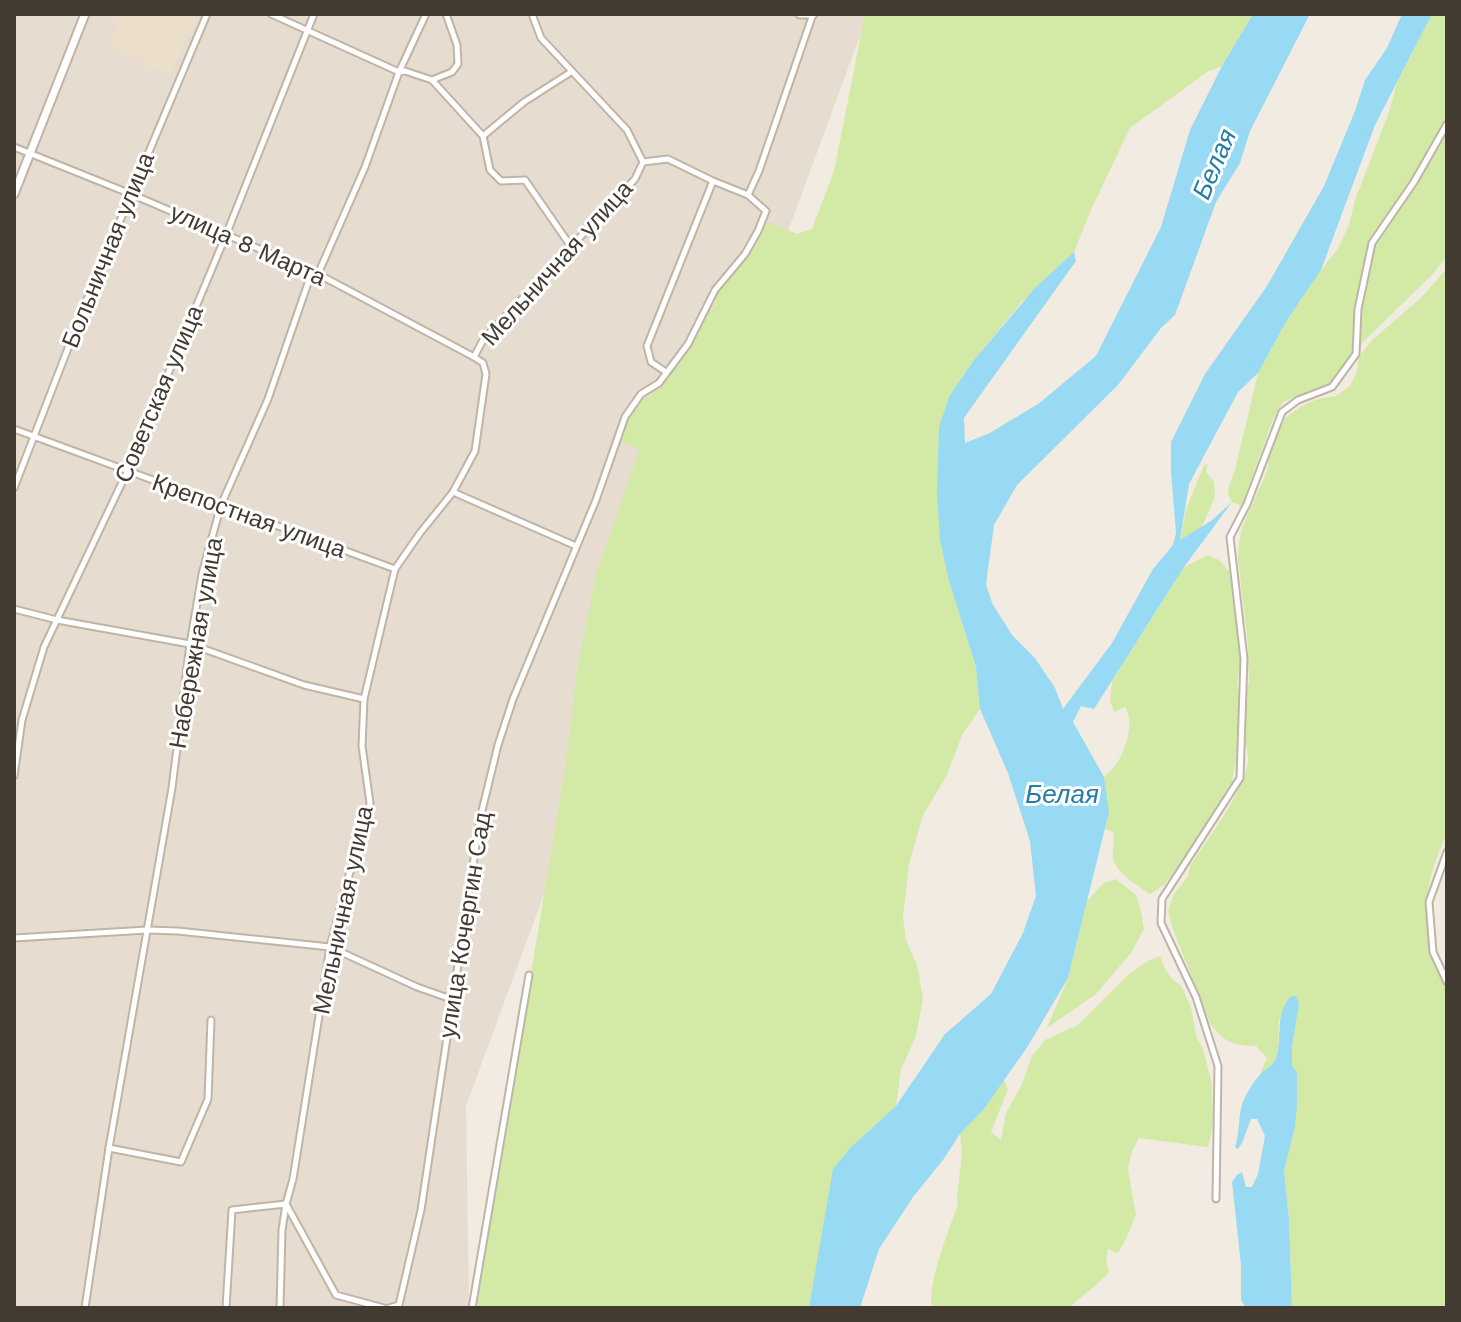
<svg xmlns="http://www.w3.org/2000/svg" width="1461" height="1322" font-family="'Work Sans',sans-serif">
  <rect width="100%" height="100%" fill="#f2ebe1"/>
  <!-- residential -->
  <path fill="#e6dccf" d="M14,14H868L466,1106L469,1308H14Z"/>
  <!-- education -->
  <path fill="#ecdfca" d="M100,14H197L171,74L154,66L151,71L141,66L143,62L109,47L119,22Z"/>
  <!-- green -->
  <g fill="#d3eaa7">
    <path d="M865,14H1253L1222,66L1207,72L1130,128L1090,212L1074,252L1020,304L974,360L950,395L949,581L976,667L980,709L963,733L946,777L923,815L909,864L903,917L906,940L918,968L923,999L916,1036L901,1070L896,1106L851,1147L821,1245L809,1308H475L566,763L578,666L596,574L640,449L618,441L632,409L646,399L675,369L708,312L715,306L717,294L753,249L767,221L797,234L812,229L834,171Z"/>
    <path d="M1432,14H1447V256L1433,274L1363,342L1341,371L1328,384L1283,402L1273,419L1242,506L1232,502L1228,495L1229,485L1235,470L1258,373L1287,320L1321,270L1337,250L1349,225L1355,200L1389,112L1397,83Z"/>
    <path d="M1447,268V834C1420,889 1419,935 1447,989V1308H1292L1289,1219L1284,1171L1288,1150L1292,1047L1299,1003L1279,1019L1278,1048L1275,1062L1259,1076L1267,1058L1256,1046C1233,1045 1224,1043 1210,1023L1172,927L1168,910L1174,894L1188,876L1190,866C1206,841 1248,787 1248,759C1248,748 1244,737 1241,727C1240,747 1235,763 1232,782L1183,860L1164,885L1150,894C1138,886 1116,873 1113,858C1112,848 1115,841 1113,832L1104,829L1108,812L1104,777C1108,773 1114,768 1117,763C1126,749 1135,721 1125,707L1114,712L1110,701L1112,681L1184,567L1208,555L1219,560L1229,571L1241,657L1237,684L1242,706L1249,682L1248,645L1238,559L1239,543L1242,528L1267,471L1271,448L1277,433L1285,418L1302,406L1317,399L1336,396L1350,386L1357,371L1359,357L1372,340L1421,298Z"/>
    <path d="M1208,464L1206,472L1214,482L1215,497L1201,528L1180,541L1186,510L1204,465Z"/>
    <path d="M1116,879L1136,895L1141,911L1144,929L1131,953L1096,994L1047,1028L1068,978L1087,901L1104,883Z"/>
    <path d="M1160,956C1165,968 1168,979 1181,985L1191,1007L1196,1036L1203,1049L1212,1084L1213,1124L1208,1147L1139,1138L1131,1154L1128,1170L1136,1215L1125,1241L1118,1253L1108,1249L1106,1259L1109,1272C1098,1286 1082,1294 1070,1308H932C927,1281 949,1231 958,1204L957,1198L962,1152L960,1134L984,1109L1004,1080L1008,1089L991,1132L1001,1140L1006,1113L1022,1084L1032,1056L1045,1040L1078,1025L1129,974L1148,961Z"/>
  </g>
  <!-- water -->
  <g fill="#98d9f4">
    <path d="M1253,14H1310L1250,131L1240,163L1216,202L1175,315L1161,328L1118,385L1017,485L994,525L986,584L992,603L1012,635L1035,658L1055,688L1063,709L1112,643L1153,569L1173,545L1176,533L1171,471V442L1205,374L1267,286L1324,186L1355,111L1365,80L1387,48L1402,14H1432L1375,125L1321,270L1287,320L1258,373L1238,392L1189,484L1180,540L1211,521L1232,502L1184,567L1094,709L1081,706L1073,722L1104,777L1109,812L1068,978L1028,1046L984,1109L960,1134L943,1160L913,1197L879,1249L860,1308H809L833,1169L851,1147L896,1106L945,1034L991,994L1023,933L1036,896L1030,841L1008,773L980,709L976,667L949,581L940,540L937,494L939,427L950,395L974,360L1035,288L1074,252L1076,261L964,418L965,443L990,433L1038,404L1096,356L1161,227L1190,130L1222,66Z"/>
    <path d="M1296,996L1299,1004L1292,1047V1066L1297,1072V1104L1295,1126L1284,1171L1289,1219L1292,1308H1245L1241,1299V1265L1232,1182L1237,1175L1242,1172L1246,1187H1252L1258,1174L1265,1136L1257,1119H1251L1242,1143L1238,1149L1235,1147C1241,1130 1237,1112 1245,1097C1249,1090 1253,1082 1259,1076C1265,1069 1273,1066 1276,1058C1283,1036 1274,1017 1290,997Z"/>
  </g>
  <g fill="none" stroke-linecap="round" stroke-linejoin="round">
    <!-- minor casing -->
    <g stroke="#c0b4a7" stroke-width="9">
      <g id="minor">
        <path d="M271,14L399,72L405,71L432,80L483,136L490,170L501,181L525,180L572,248"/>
        <path d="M432,80L452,72L458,64L457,45L446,14"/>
        <path d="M483,136L524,102L571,72"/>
        <path d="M14,147L131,194L318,274L474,357"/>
        <path d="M748,195L759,171L813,14"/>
        <path d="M666,372L651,362L647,346L713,181"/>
        <path d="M14,429L395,569"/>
        <path d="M14,488L87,299L207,14"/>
        <path d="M453,492L576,546"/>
        <path d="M14,609L57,620L190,644L304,685L364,699"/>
        <path d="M14,776L22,720L44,647L127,472L226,235L314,14"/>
        <path d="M1447,852L1429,902L1433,952L1447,982"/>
        <path d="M14,938L147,930L178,931L330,947L417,987L454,1000"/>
        <path d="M109,1148L181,1162L208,1099L211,1020"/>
        <path d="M1216,1199L1218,1066L1196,997L1161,923L1162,899L1240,778L1244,659L1230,537L1247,504L1282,412L1298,400L1332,387L1356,354L1358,309L1372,243L1414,182L1447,124"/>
        <path d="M85,1308L109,1148L172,788L190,644L202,574L221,505L268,399L308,283L318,274L365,167L399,72L426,14"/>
        <path d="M226,1308L232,1210L286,1204L282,1230L280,1308"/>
        <path d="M384,1308L336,1295L286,1204L293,1179L330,947L349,875L364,836L370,803L362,746L364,699L395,569L420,533L453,492L475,451L486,374L483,363L474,357L483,340L635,179L643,162L627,130L541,38L532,14"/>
        <path d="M389,1308L399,1305L421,1210L480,819L498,745L513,699L596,500L625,417L641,394L659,383L688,344L715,290L745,254L758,231L766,211L748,195L713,181L668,159L643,162"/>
        <path d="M472,1308L529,975"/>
      </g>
    </g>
    <!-- tertiary casing -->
    <g stroke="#c0b4a7" stroke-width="11">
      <g id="tertiary">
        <path d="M800,14H813"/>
        <path d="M14,194L85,14"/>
      </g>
    </g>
    <!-- minor -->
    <use href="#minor" stroke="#fff" stroke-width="5"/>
    <!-- tertiary -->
    <use href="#tertiary" stroke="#fff" stroke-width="7"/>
  </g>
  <g text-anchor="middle" stroke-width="6" stroke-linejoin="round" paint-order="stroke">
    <!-- street labels -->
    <g font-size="24" fill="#433b32" stroke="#fff">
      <text transform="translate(248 245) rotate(24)" y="8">улица 8 Марта</text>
      <text transform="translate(108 250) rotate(-68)" y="8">Больничная улица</text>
      <text transform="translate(557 263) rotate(-48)" y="8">Мельничная улица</text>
      <text transform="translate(159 394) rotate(-67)" y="8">Советская улица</text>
      <text transform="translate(249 516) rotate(20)" y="8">Крепостная улица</text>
      <text transform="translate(196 643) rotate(-80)" y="8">Набережная улица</text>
      <text transform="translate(343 910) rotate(-78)" y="8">Мельничная улица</text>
      <text transform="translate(465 925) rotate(-81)" y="8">улица Кочергин Сад</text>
    </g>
    <!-- water labels -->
    <g font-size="26" font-style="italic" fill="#247da4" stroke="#fff">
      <text transform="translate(1214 164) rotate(-67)" y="9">Белая</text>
      <text x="1062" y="803">Белая</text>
    </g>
  </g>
  <!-- border -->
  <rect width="1461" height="1322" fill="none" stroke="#433b32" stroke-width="32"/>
</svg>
